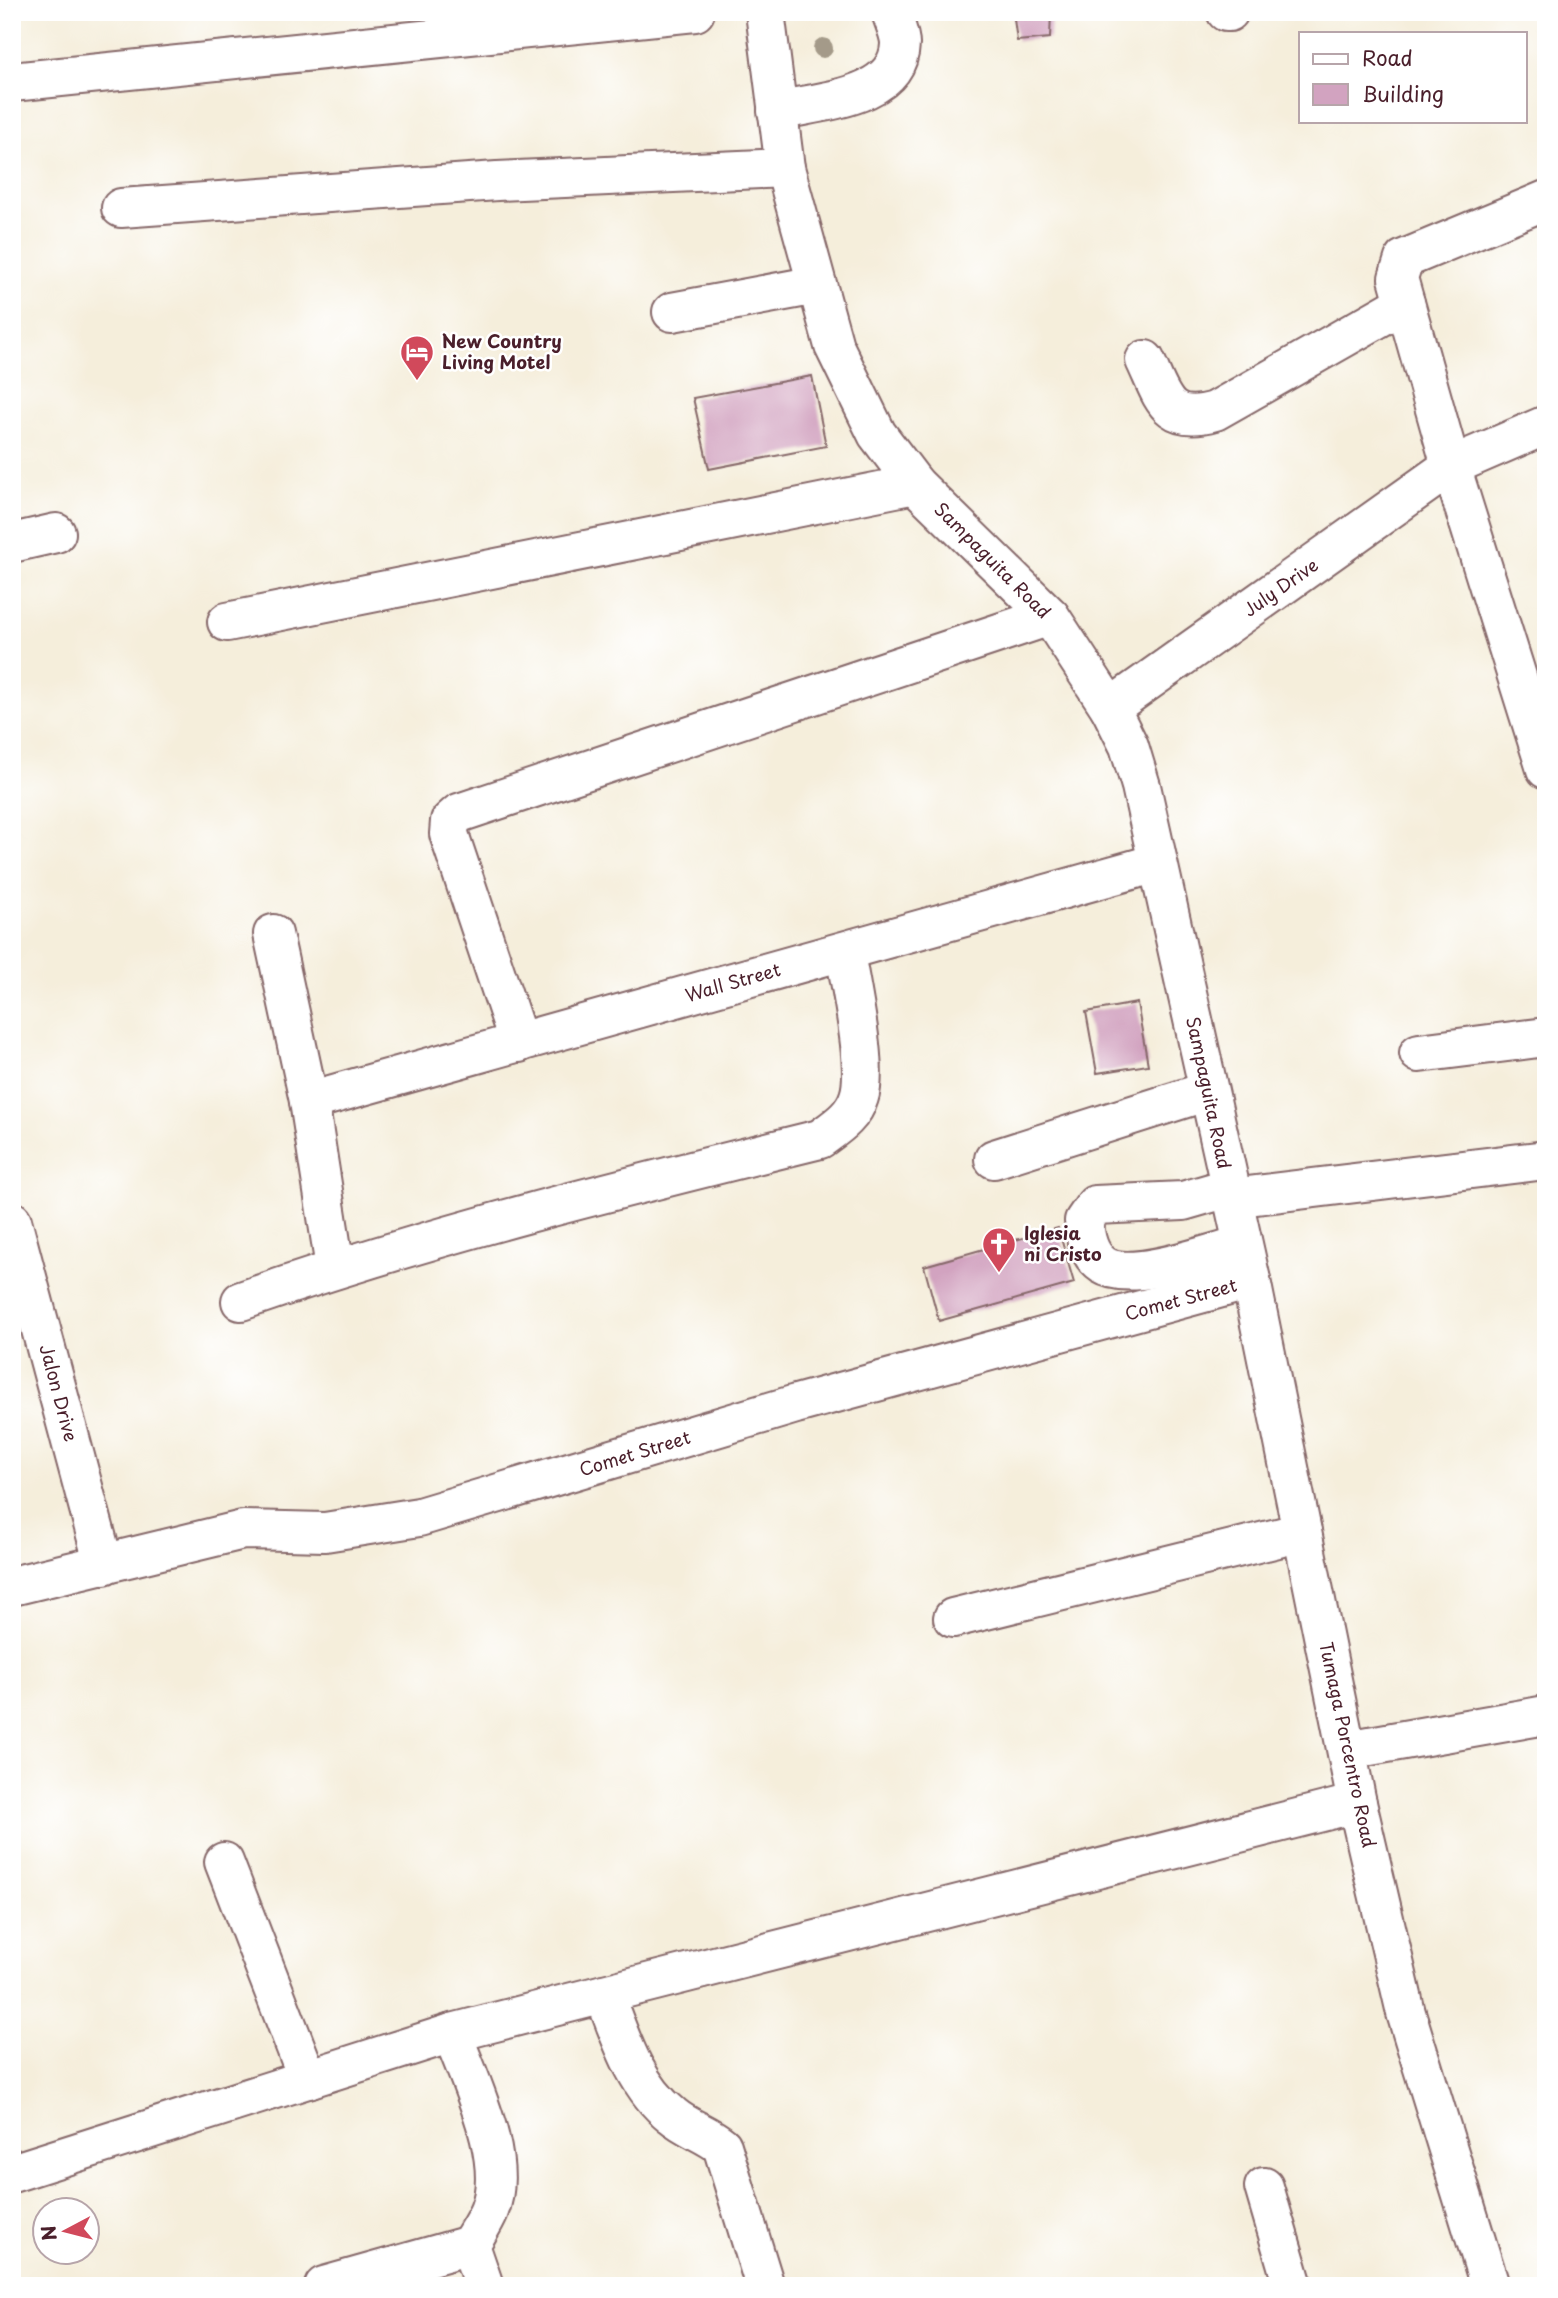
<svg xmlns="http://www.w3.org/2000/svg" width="1558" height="2298" font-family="'Playpen Sans',sans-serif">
  <rect width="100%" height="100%" fill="#fff"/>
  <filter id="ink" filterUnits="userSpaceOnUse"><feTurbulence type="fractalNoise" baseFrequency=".0143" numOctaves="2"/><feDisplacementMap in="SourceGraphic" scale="14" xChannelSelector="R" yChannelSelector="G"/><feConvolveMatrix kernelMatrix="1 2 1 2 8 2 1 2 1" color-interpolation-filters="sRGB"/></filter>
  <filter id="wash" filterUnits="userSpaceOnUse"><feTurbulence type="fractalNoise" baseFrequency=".00686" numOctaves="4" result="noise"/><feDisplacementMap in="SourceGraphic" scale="28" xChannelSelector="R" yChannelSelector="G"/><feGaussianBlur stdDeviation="1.57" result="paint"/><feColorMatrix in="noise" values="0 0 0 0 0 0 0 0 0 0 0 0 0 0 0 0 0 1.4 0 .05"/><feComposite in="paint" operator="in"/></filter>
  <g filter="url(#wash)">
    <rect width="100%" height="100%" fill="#f5eedb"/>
    <g id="blocks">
      <!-- building -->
      <g fill="#d2a3c0">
        <path d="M1013,12H1051L1050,38L1017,41Z"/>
        <path d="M812,376L826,446L709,469L693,398Z"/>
        <path d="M1137,1003L1148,1065L1097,1073L1086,1012Z"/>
        <path d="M1058,1228L1074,1283L939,1321L924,1266Z"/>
      </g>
    </g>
  </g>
  <g filter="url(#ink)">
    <use href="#blocks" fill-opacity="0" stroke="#866769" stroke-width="2"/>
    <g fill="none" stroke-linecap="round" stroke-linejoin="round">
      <!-- minor casing -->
      <g stroke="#866769" stroke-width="42">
        <g id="minor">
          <path d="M765,12L785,168L834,346L877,434L915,484L1050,616L1110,708L1129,746L1141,786L1251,1280L1357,1803L1406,2013L1490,2286"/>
          <path d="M1226,12H1229"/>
          <path d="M12,82L695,12"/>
          <path d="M777,111C818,101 898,99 900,44C900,34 894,22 891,12"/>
          <path d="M1546,200L1404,259L1398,278L1451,466L1546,769"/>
          <path d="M121,208L497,181L785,168"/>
          <path d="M672,312L817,285"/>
          <path d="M1145,360C1163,398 1166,425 1215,411L1405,303"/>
          <path d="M12,543L56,533"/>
          <path d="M227,622L915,484"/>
          <path d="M1110,708L1451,466L1546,425"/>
          <path d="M273,934L309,1101L335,1268"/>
          <path d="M519,1043L449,834L450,821L459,813L1050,616"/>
          <path d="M1419,1053L1546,1037"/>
          <path d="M309,1101L1157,863"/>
          <path d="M994,1159L1208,1091"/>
          <path d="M1228,1188L1183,1201L1095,1205L1084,1221C1085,1237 1088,1255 1103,1265C1131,1283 1210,1253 1242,1245"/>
          <path d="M1231,1198L1546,1160"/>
          <path d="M12,1221L104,1565"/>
          <path d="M241,1301C430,1235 625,1187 820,1139C836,1127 853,1117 859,1097C869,1068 850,985 845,952"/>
          <path d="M12,1586L243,1530L325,1532L419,1517L796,1404L1251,1280"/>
          <path d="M953,1618L1302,1532"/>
          <path d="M1347,1750L1546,1715"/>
          <path d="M224,1862L308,2079"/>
          <path d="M604,1994L1357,1803"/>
          <path d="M452,2033C470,2082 510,2160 489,2211C484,2223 476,2234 470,2245L484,2286"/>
          <path d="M12,2173L452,2033L604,1994C620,2036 635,2086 672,2115C687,2128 706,2133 722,2146L765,2286"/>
          <path d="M1264,2187L1293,2286"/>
          <path d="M324,2286L470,2245"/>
        </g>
      </g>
      <!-- minor -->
      <use href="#minor" stroke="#fff" stroke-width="38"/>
    </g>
    <!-- trees -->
    <circle fill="#a49a89" cx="823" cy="48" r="10"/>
  </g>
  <!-- icons -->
  <defs>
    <g id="hotel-pin" transform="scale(1.75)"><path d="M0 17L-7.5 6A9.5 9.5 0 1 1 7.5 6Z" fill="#d1495b" stroke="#fff"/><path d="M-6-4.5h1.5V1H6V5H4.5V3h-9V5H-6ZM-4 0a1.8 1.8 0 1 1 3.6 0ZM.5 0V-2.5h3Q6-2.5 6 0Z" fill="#fff"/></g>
    <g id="church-pin" transform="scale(1.75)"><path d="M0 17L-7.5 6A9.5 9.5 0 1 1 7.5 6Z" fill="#d1495b" stroke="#fff"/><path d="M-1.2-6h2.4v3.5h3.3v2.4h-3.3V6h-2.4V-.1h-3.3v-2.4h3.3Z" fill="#fff"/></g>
  </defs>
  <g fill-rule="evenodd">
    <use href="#hotel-pin" x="417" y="352"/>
    <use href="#church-pin" x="999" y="1244"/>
  </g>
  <g text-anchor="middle" stroke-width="5" stroke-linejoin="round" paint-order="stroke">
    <!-- poi labels -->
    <g font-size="18" font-weight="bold" fill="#4a1f2b" stroke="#fff" text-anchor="start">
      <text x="442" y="348">New Country<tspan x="442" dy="21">Living Motel</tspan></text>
      <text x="1024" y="1240">Iglesia<tspan x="1024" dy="21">ni Cristo</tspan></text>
    </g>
    <!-- street labels -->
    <g font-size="18" fill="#4a1f2b" stroke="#fff">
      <text transform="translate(992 561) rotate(45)" y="6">Sampaguita Road</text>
      <text transform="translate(1281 588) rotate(-35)" y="6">July Drive</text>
      <text transform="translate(733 983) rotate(-16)" y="6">Wall Street</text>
      <text transform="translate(1208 1093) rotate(78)" y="6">Sampaguita Road</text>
      <text transform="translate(1181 1300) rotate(-15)" y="6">Comet Street</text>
      <text transform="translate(58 1393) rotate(75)" y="6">Jalon Drive</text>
      <text transform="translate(635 1454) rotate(-17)" y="6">Comet Street</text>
      <text transform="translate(1347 1745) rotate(78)" y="6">Tumaga Porcentro Road</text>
    </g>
  </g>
  <!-- margin -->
  <rect width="1558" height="2298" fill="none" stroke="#fff" stroke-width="42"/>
  <!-- legend -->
  <rect x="1299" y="32" width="228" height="91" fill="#ffffff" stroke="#b7a5aa" stroke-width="2"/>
  <rect x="1313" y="54" width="35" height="10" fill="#ffffff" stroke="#b7a5aa" stroke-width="2"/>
  <text x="1362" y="66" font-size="21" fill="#4a1f2b">Road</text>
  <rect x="1313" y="84" width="35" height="21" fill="#d2a3c0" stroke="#b7a5aa" stroke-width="2"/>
  <text x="1362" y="102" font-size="21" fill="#4a1f2b">Building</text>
  <!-- north arrow -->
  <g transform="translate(66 2231) rotate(263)"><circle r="33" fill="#ffffff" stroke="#b7a5aa" stroke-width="2"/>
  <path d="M0-5L12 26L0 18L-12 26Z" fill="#d1495b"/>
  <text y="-10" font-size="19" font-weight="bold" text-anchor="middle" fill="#4a1f2b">N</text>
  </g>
</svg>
